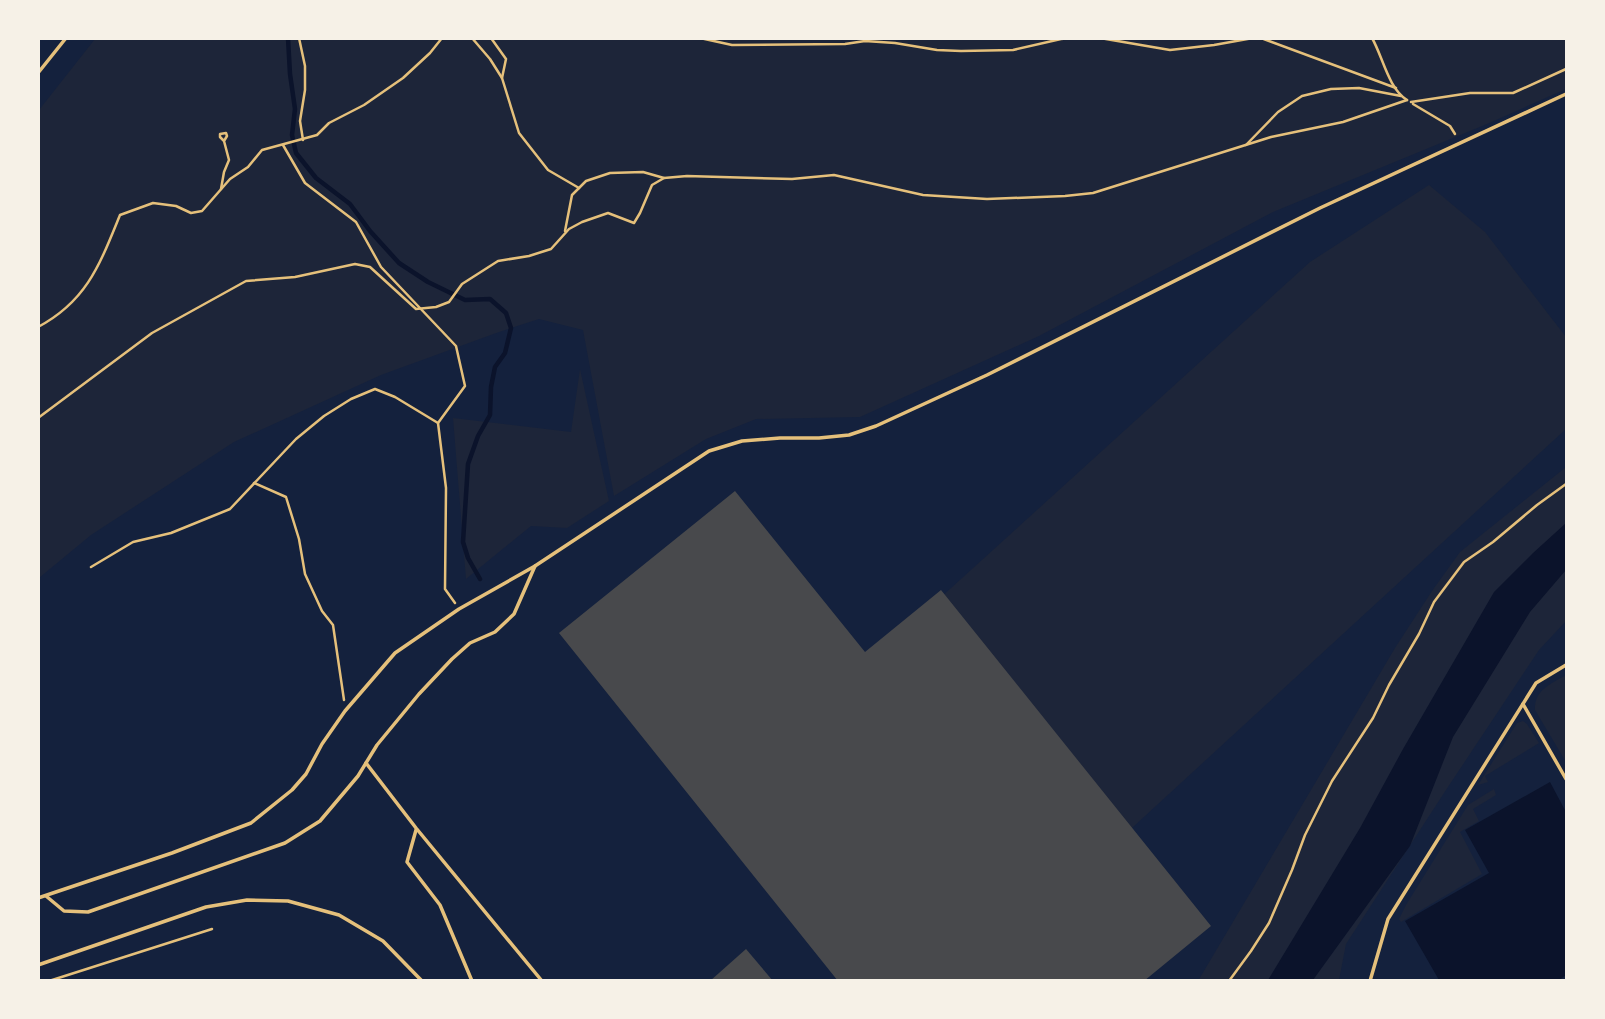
<svg xmlns="http://www.w3.org/2000/svg" width="1605" height="1019" font-family="Jost,sans-serif">
  <rect width="100%" height="100%" fill="#14213d"/>
  <!-- green -->
  <g fill="#1d2539">
    <path d="M95,39H1566V89L1487,124L1273,212L1039,336L860,417L756,419L706,439L614,496L583,330L539,319L499,332L381,375L234,442L91,535L39,578V110Z"/>
    <path d="M1429,185L1485,232L1566,337V429L1083,873L1149,958L863,668L1310,262Z"/>
    <path d="M580,369L609,501L567,528L531,526L466,579L453,418L571,432Z"/>
    <path d="M1566,467V621L1539,650L1444,793L1346,944L1339,980L1198,981L1395,648L1432,591L1460,552Z"/>
    <path d="M1566,675V762L1535,710C1534,690 1551,684 1566,675Z"/>
    <path d="M1523,721L1527,724L1539,743L1485,776L1488,782L1478,785L1517,723Z"/>
    <path d="M1494,789L1496,795L1473,809L1479,821L1460,832L1482,874L1401,922L1399,919L1406,905L1468,805Z"/>
  </g>
  <!-- water -->
  <g fill="#0b132b">
    <path d="M1566,523V570L1530,612L1453,737L1410,846L1313,980H1268L1360,828L1403,749L1494,592L1533,553Z"/>
    <path d="M1550,782L1566,812V975L1558,981L1439,980L1405,921L1489,873L1465,830Z"/>
  </g>
  <g fill="none" stroke-linecap="round" stroke-linejoin="round">
    <!-- stream -->
    <path stroke="#0b132b" stroke-width="4.5" d="M288,38L290,74L295,109L292,135L296,153L316,178L350,204L370,231L399,263L428,282L465,300L490,299L506,313L511,328L505,353L495,367L491,387L490,415L478,436L468,464L463,542L468,558L480,579"/>
  </g>
  <!-- building -->
  <g fill="#48494c">
    <path d="M735,491L865,652L941,590L1211,926L1144,981H838L559,633Z"/>
    <path d="M746,949L773,981H710Z"/>
  </g>
  <g fill="none" stroke-linecap="round" stroke-linejoin="round">
    <!-- path -->
    <g stroke="#e5c07b" stroke-width="2.5">
      <path d="M299,38L305,66V90L300,121L303,140"/>
      <path d="M472,38L490,59L502,78"/>
      <path d="M491,38L506,59L502,78L519,133L548,170L579,188"/>
      <path d="M700,38L732,45L845,44L865,41L895,43L937,50L961,51L1013,50L1061,39L1072,38"/>
      <path d="M1100,38L1170,50L1214,45L1253,38"/>
      <path d="M1261,38L1396,88"/>
      <path d="M1372,38C1383,57 1388,88 1407,100"/>
      <path d="M1411,102L1470,93H1513L1566,69"/>
      <path d="M1413,104L1450,126L1455,134"/>
      <path d="M283,145L305,183L356,222L381,267L456,346L465,386L438,423L446,488L445,589L455,603"/>
      <path d="M1246,145L1278,112L1302,96L1331,89L1359,88L1401,96"/>
      <path d="M221,189L224,172L229,160L224,141L227,136L226,133L220,134V137L224,141"/>
      <path d="M565,231L572,195L586,181L610,173L643,172L664,178"/>
      <path d="M38,327C87,301 100,264 120,215L153,203L176,206L191,213L202,211L230,179L248,167L262,150L317,135L329,123L364,105L403,78L430,53L442,38"/>
      <path d="M38,418L152,333L246,281L295,277L355,264L370,267L416,309L436,307L449,302L462,284L498,261L529,256L551,249L569,229L582,222L608,213L634,223L640,213L652,185L664,178L687,176L792,179L834,175L923,195L987,199L1065,196L1093,193L1271,137L1343,122L1407,100"/>
      <path d="M254,483L286,497L299,539L305,574L322,611L333,625L344,700"/>
      <path d="M91,567L133,542L171,533L230,509L296,439L324,416L351,399L375,389L395,397L438,423"/>
      <path d="M49,981L212,929"/>
      <path d="M1229,981L1251,951L1269,923L1292,870L1305,835L1332,781L1373,718L1389,685L1419,634L1434,602L1464,562L1493,542L1537,505L1566,484"/>
    </g>
    <!-- service -->
    <g stroke="#e5c07b" stroke-width="3.5">
      <path d="M38,73L66,38"/>
      <path d="M1523,704L1566,779"/>
      <path d="M366,763L416,828L542,981"/>
      <path d="M416,830L407,862L440,905L472,981"/>
      <path d="M46,896L64,911L88,912L285,843L320,821L358,776L377,745L419,694L452,659L470,643L495,632L514,614L535,566"/>
      <path d="M38,898L172,853L251,823L292,790L306,774L322,744L345,711L395,653L459,609L535,566L709,451L742,441L780,438H819L849,435L876,426L987,375L1320,208L1566,94"/>
      <path d="M38,965L206,907L247,900L288,901L339,915L383,941L422,981"/>
      <path d="M1370,981L1388,919L1536,683L1566,665"/>
    </g>
  </g>
  <!-- border -->
  <rect width="1605" height="1019" fill="none" stroke="#f6f1e7" stroke-width="80"/>
</svg>
